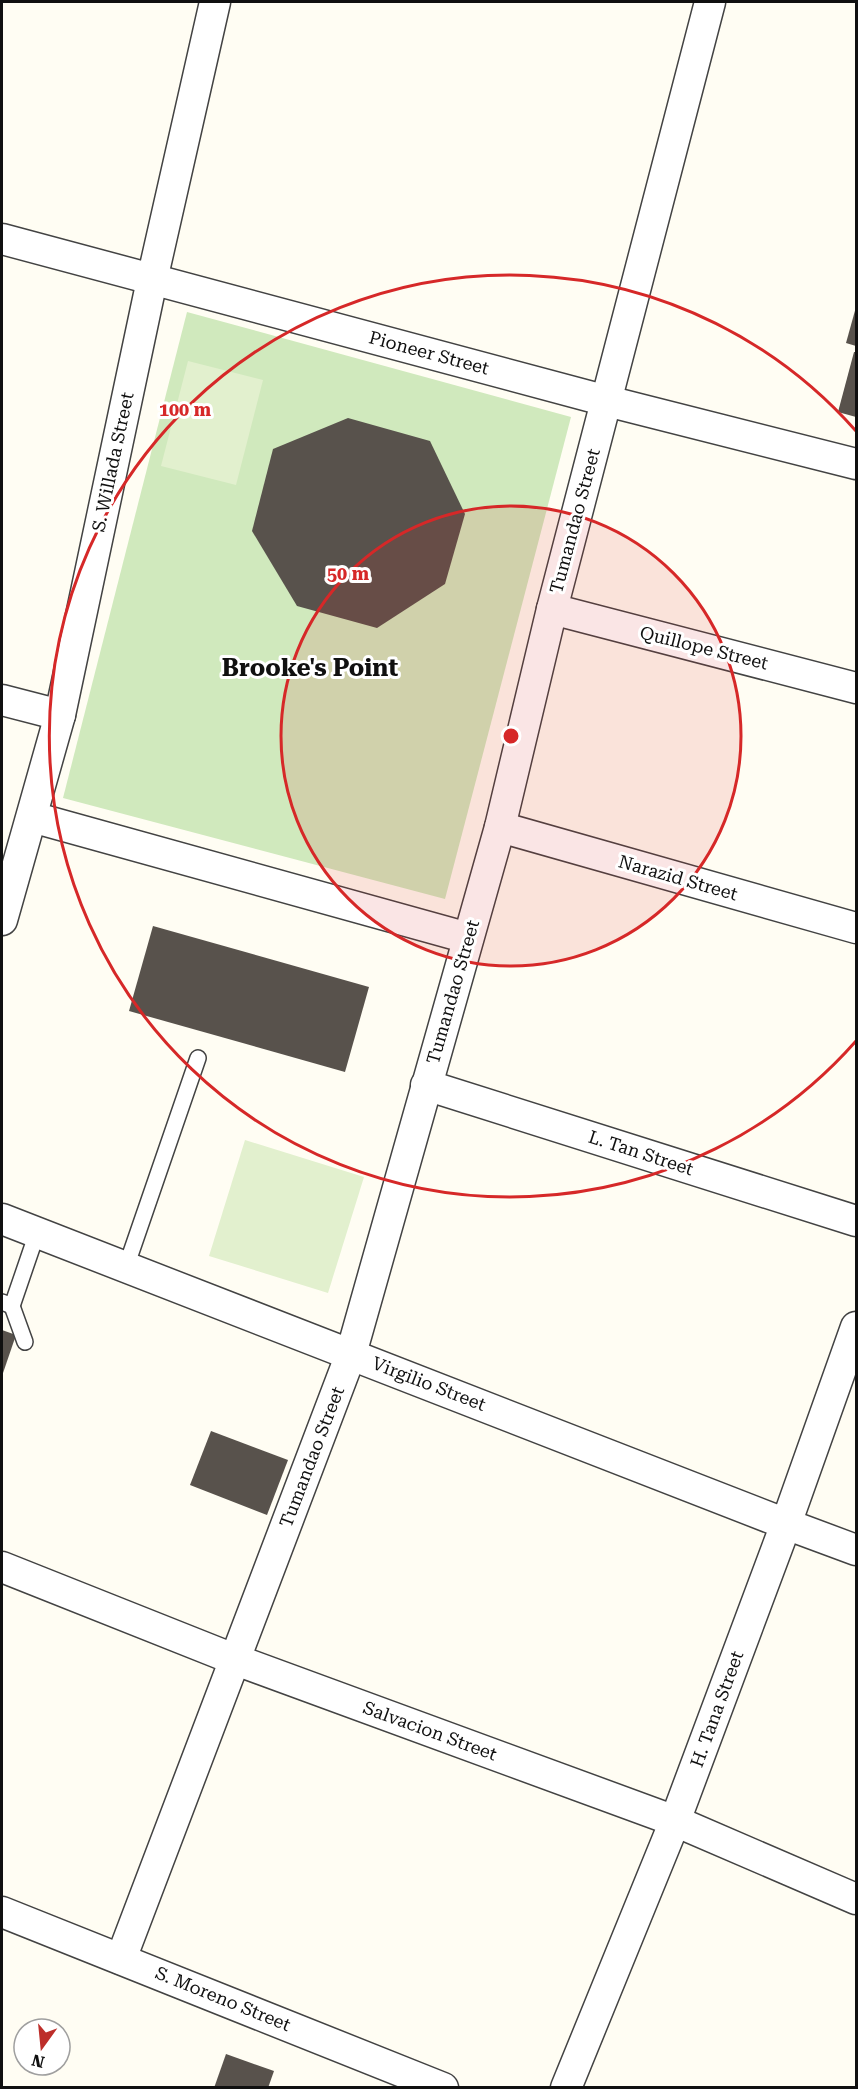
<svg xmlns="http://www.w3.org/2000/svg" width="858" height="2089" font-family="'Roboto Serif',serif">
  <rect width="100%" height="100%" fill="#fffdf3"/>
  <!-- green -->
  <path fill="#d0e9bd" d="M187,312L571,417L445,899L63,798Z"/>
  <!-- pitch -->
  <g fill="#e2f0ce">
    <path d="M188,361L263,380L236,485L161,466Z"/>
    <path d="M245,1140L364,1177L328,1293L209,1256Z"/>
  </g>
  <!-- building -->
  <g fill="#58524c">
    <path d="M856,307V346L846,343Z"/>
    <path d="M854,352H856V417L838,412Z"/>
    <path d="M348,418L430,441L465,514L445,584L377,628L297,606L252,531L273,449Z"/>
    <path d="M153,926L369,987L345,1072L129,1011Z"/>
    <path d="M2,1330L16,1335L2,1376Z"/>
    <path d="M211,1431L288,1460L267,1515L190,1485Z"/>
    <path d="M226,2054L274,2071L268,2088H214Z"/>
  </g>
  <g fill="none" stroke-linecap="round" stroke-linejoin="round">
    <!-- lane casing -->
    <g stroke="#434343" stroke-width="18">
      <g id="lane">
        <path d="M126,1267L198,1058"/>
        <path d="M2,1302L12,1306L37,1233"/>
        <path d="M12,1306L25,1342"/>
      </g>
    </g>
    <!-- street casing -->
    <g stroke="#434343" stroke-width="33">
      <g id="street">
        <path d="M2,239L607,401L856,464"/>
        <path d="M552,609L856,688"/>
        <path d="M2,700L60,715"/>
        <path d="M32,817L468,938"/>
        <path d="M500,827L856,928"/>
        <path d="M2,920L60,715L152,280L215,2"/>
        <path d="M426,1085L856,1221"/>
        <path d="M2,1219L786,1524L856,1550"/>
        <path d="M2,1567L236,1660L675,1821L856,1899"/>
        <path d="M2,1912L443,2088"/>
        <path d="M121,1959L351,1354L500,827L552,609L710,2"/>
        <path d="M566,2088L675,1821L786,1524L856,1327"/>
      </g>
    </g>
    <!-- lane -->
    <use href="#lane" stroke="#fff" stroke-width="15"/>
    <!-- street -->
    <use href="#street" stroke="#fff" stroke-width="30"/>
  </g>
  <!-- distance rings -->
  <circle cx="511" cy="736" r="230" fill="#d62828" fill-opacity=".12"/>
  <g fill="none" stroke="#d62828" stroke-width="3">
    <circle cx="511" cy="736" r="230"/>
    <path d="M856 1041A461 461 0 1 1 856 431"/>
  </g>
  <g text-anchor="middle" stroke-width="6" stroke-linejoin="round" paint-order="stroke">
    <!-- street labels -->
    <g font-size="18" fill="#101010" stroke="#fff">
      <text transform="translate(429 353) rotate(15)" y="6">Pioneer Street</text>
      <text transform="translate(113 462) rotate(-78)" y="6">S. Willada Street</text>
      <text transform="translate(575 521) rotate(-75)" y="6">Tumandao Street</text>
      <text transform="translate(704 648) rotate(14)" y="6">Quillope Street</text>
      <text transform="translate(678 878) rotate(16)" y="6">Narazid Street</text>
      <text transform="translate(453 992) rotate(-74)" y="6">Tumandao Street</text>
      <text transform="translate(641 1153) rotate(18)" y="6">L. Tan Street</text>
      <text transform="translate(429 1384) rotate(21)" y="6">Virgilio Street</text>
      <text transform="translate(312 1457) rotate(-69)" y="6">Tumandao Street</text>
      <text transform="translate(717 1709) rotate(-70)" y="6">H. Tana Street</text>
      <text transform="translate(430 1731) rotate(20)" y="6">Salvacion Street</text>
      <text transform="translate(223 1999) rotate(22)" y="6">S. Moreno Street</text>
    </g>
    <!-- district labels -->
    <g font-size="24" font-weight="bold" fill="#101010" stroke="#fff">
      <text x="310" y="676">Brooke's Point</text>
    </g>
  </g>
  <circle cx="511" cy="736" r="9" fill="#d62828" stroke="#fff" stroke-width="3"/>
  <g font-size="18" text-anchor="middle" font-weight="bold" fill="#d62828" stroke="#fff" stroke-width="6" stroke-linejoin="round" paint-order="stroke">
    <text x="185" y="416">100 m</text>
    <text x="348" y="580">50 m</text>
  </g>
  <!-- border -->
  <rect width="858" height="2089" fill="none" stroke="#101010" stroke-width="6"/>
  <!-- north arrow -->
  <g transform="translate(42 2047) rotate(195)"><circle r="28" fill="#ffffff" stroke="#9f9f9f" stroke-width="1.5"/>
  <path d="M0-4.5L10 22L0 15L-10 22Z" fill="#bd2e2a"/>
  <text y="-9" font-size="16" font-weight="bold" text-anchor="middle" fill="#101010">N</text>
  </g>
</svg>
